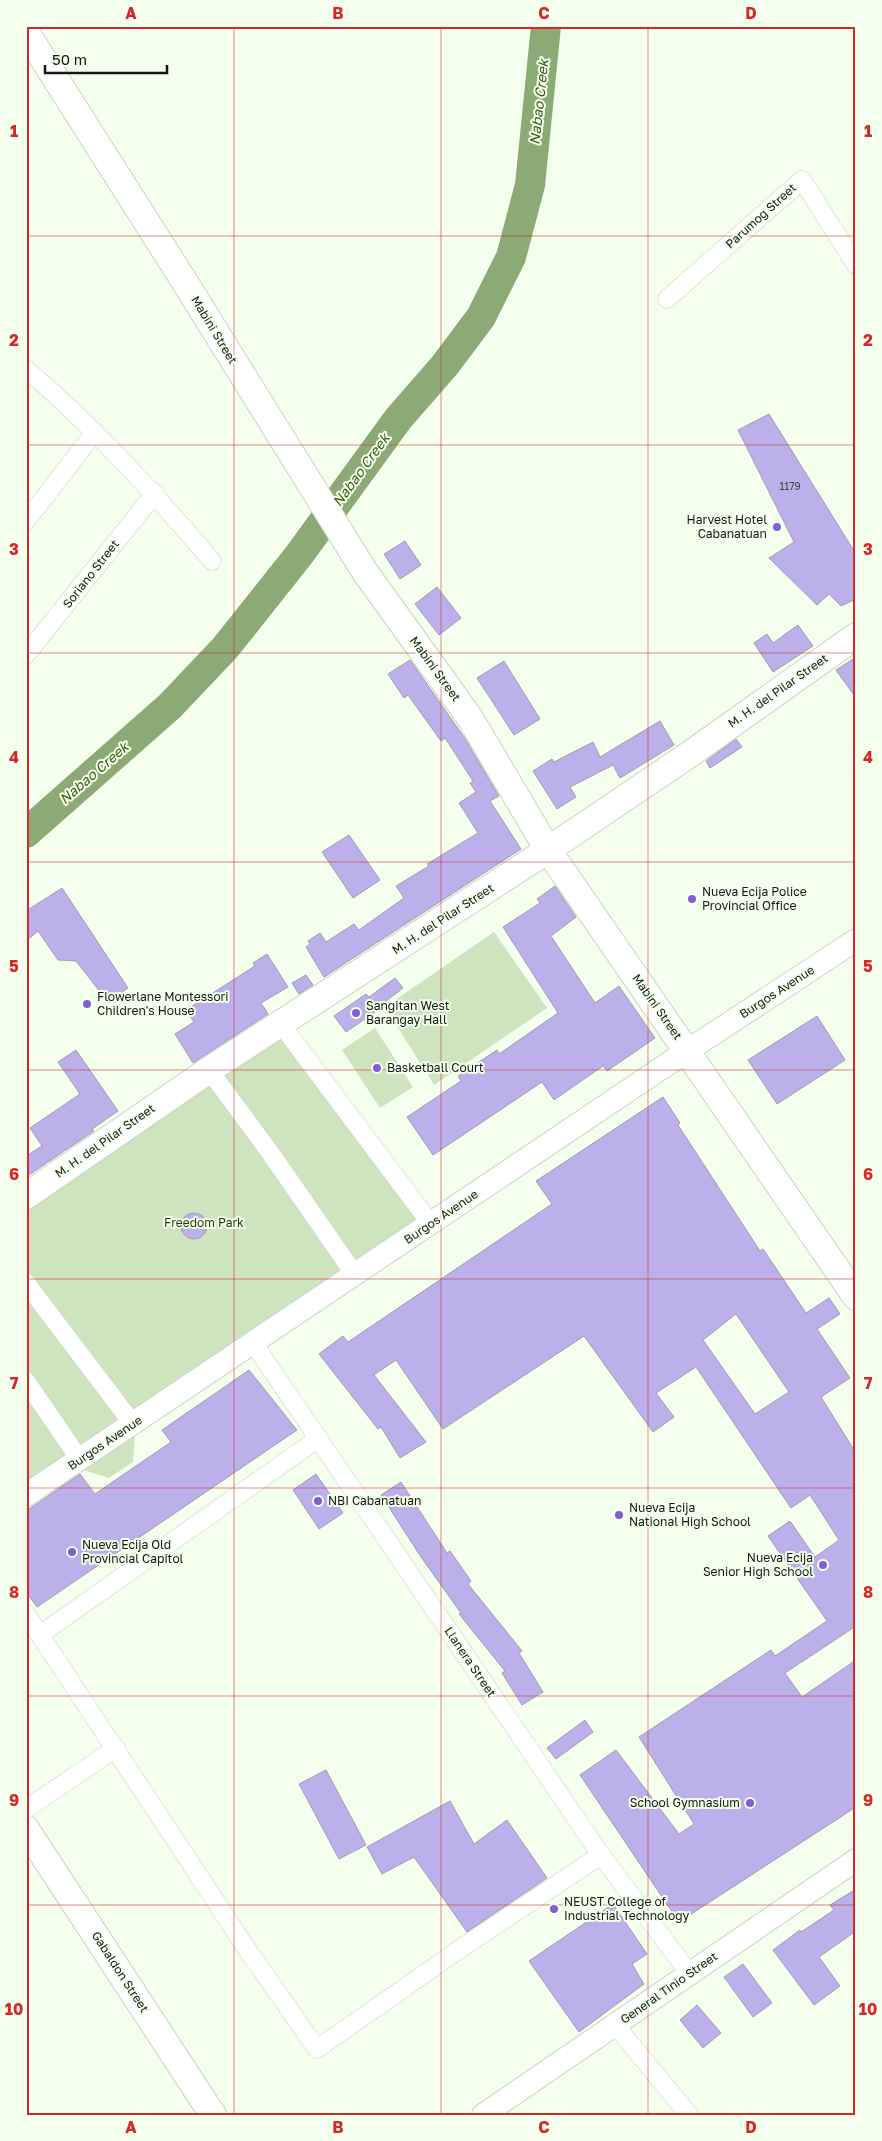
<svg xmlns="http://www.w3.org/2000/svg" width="882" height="2141" font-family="'Golos Text',sans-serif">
  <rect width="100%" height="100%" fill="#f4ffed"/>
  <!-- green -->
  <g fill="#cee4bf">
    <path d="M494,932L547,1008L434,1085L385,1007Z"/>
    <path d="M375,1028L413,1087L380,1108L342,1050Z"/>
    <path d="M281,1029L418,1220L26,1483V1202Z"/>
    <path d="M135,1434L133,1462L109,1478L83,1470Z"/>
  </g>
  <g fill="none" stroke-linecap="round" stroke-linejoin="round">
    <!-- river -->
    <path stroke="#8baa75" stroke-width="30" d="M26,833L170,706L225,648L299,555L398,419L445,365L481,317L511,257L530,185L546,26"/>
  </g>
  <!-- building -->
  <g fill="#bcb0ea" stroke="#a19db3" fill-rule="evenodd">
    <path d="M769,414L856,554V599L841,606L829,594L817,605L769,558L794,542L738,430Z"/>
    <path d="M405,541L421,565L400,579L384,554Z"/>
    <path d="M437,587L461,618L439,635L415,604Z"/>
    <path d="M798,625L813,646L773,672L754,643L767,634L773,643Z"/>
    <path d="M856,657V698L836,670Z"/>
    <path d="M410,660L464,737L499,796L490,801L521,849L324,977L306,947L310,944L308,941L320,933L326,942L354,924L359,930L404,898L396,886L429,866L427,864L478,833L459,803L476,792L470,783L473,781L445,738L441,741L408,695L404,698L388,674Z"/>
    <path d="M504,661L540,719L514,735L477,678Z"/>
    <path d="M660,721L674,745L620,778L613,765L570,787L576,797L557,809L533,771L552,759L554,762L593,742L600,757Z"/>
    <path d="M736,739L742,747L710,768L706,761Z"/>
    <path d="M349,835L380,880L353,898L322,852Z"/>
    <path d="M555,886L576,917L551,936L595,1003L619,986L655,1038L607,1071L603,1066L554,1100L542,1082L433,1155L407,1117L461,1081L458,1076L497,1050L499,1054L558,1013L503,927L540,903L537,899Z"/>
    <path d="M62,888L128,988L108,1002L76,961L58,960L38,931L26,941V911Z"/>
    <path d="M267,954L288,987L261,1003L268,1014L193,1063L175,1034L194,1022L186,1010L255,966L253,963Z"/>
    <path d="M306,975L313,985L299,994L292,983Z"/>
    <path d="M395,978L403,988L377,1008L378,1010L346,1032L334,1016L366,994L369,997Z"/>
    <path d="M817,1016L845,1060L777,1104L748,1060Z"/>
    <path d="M76,1050L118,1111L92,1129L94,1131L26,1177V1156L42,1146L30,1128L80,1094L58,1062Z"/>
    <path d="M663,1097L680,1123L678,1125L760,1251L763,1249L806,1313L829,1298L840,1314L817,1329L850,1378L821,1397L856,1453V1626L785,1673L802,1697L856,1660V1807L679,1922L580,1775L616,1750L679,1834L694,1824L639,1737L771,1650L775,1656L827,1621L768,1536L790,1521L815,1557L839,1540L810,1495L791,1508L696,1367L656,1393L674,1417L653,1432L584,1336L443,1429L396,1360L374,1375L426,1442L400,1458L381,1427L378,1429L319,1354L343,1336L348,1342L552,1204L536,1181ZM736,1314L789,1392L755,1414L703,1340Z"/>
    <circle cx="194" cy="1226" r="13"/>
    <path d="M249,1370L297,1430L37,1607L26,1592V1511L80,1474L95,1494L171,1442L162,1430Z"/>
    <path d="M316,1474L343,1513L319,1529L293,1490Z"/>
    <path d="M401,1482L447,1553L450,1551L471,1581L468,1584L522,1651L519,1653L543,1692L522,1705L502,1673L505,1671L459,1614L461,1613L421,1557L381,1495Z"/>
    <path d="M585,1720L593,1732L556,1759L547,1748Z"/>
    <path d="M326,1770L366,1845L339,1859L299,1784Z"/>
    <path d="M450,1801L474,1844L507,1820L547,1878L467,1932L414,1857L382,1874L367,1847Z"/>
    <path d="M856,1889V1931L819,1957L840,1986L814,2005L773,1950L800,1930L801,1932L834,1910L830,1905Z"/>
    <path d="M613,1904L647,1954L632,1964L644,1984L579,2032L529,1961Z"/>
    <path d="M743,1964L772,2003L753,2017L724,1977Z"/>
    <path d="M697,2005L721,2033L703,2048L680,2020Z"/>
  </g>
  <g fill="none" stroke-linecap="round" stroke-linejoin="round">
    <!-- minor casing -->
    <g stroke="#c8d5bf" stroke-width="19">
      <g id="minor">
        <path d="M667,299L802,180L856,265"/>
        <path d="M26,369C94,427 154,493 212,561"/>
        <path d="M26,521L95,432"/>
        <path d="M26,655L155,493"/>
        <path d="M281,1024L431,1224"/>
        <path d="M209,1070L269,1151L355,1275"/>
        <path d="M26,1283L133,1424"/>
        <path d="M256,1347L601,1855L689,1973"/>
        <path d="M26,1381L80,1460"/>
        <path d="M26,1614L249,1952L317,2049L457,1951L601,1855"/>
        <path d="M41,1634L319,1438"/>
        <path d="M26,1809L116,1748"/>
        <path d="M615,2025L689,2115"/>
      </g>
    </g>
    <!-- tertiary casing -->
    <g stroke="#c8d5bf" stroke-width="24">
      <g id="tertiary">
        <path d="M26,1495L687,1051L856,940"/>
        <path d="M483,2115L856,1860"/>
      </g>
    </g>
    <!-- secondary casing -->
    <g stroke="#c8d5bf" stroke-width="28">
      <g id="secondary">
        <path d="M26,32L186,284L365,572L470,718L548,850L856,1297"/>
        <path d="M26,1196L209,1070L548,850L690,754L856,636"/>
        <path d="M26,1829L213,2115"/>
      </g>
    </g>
    <!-- minor -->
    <use href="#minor" stroke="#fff" stroke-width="18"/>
    <!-- tertiary -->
    <use href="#tertiary" stroke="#fff" stroke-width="22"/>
    <!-- secondary -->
    <use href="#secondary" stroke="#fff" stroke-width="26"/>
  </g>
  <!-- grid -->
  <path fill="none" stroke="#d62828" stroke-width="1" stroke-opacity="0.55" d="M234,26V2115M441,26V2115M648,26V2115M26,236H856M26,445H856M26,653H856M26,862H856M26,1070H856M26,1279H856M26,1488H856M26,1696H856M26,1905H856"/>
  <!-- markers -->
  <g fill="#815dd7" stroke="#f4ffed" stroke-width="2">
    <circle cx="777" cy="527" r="5"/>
    <circle cx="692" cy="899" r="5"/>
    <circle cx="87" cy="1004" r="5"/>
    <circle cx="356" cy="1013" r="5"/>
    <circle cx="377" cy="1068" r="5"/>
    <circle cx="318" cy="1501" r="5"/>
    <circle cx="619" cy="1515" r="5"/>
    <circle cx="72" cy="1552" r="5"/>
    <circle cx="823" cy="1565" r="5"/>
    <circle cx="750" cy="1803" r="5"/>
    <circle cx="554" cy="1909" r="5"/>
  </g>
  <g text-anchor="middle" stroke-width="4" stroke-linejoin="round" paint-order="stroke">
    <!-- number labels -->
    <g font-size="10" fill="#3e3f47">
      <text x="790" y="490">1179</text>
    </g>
    <!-- street labels -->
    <g font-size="12" fill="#141911" stroke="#f4ffed">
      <text transform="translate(761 216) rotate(-42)" y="4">Parumog Street</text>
      <text transform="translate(214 330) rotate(59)" y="4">Mabini Street</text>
      <text transform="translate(91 574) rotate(-52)" y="4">Soriano Street</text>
      <text transform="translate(435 669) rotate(54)" y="4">Mabini Street</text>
      <text transform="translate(778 691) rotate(-35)" y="4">M. H. del Pilar Street</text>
      <text transform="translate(443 919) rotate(-33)" y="4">M. H. del Pilar Street</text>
      <text transform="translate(777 992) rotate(-33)" y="4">Burgos Avenue</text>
      <text transform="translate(657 1007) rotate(55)" y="4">Mabini Street</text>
      <text transform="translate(105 1141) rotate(-35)" y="4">M. H. del Pilar Street</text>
      <text transform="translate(441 1217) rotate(-34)" y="4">Burgos Avenue</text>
      <text transform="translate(105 1443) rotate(-34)" y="4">Burgos Avenue</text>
      <text transform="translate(470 1662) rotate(56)" y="4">Llanera Street</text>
      <text transform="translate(120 1972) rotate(57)" y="4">Gabaldon Street</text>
      <text transform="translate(669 1988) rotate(-35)" y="4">General Tinio Street</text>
    </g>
    <!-- poi labels -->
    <g font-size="12" fill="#141911" stroke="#f4ffed" text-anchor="start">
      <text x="767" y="524" text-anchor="end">Harvest Hotel<tspan x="767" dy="14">Cabanatuan</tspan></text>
      <text x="702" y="896">Nueva Ecija Police<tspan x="702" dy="14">Provincial Office</tspan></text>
      <text x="97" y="1001">Flowerlane Montessori<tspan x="97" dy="14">Children's House</tspan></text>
      <text x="366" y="1010">Sangitan West<tspan x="366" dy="14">Barangay Hall</tspan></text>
      <text x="387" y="1072">Basketball Court</text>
      <text x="328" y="1505">NBI Cabanatuan</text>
      <text x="629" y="1512">Nueva Ecija<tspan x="629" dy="14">National High School</tspan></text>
      <text x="82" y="1549">Nueva Ecija Old<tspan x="82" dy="14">Provincial Capitol</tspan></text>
      <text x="813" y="1562" text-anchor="end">Nueva Ecija<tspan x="813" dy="14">Senior High School</tspan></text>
      <text x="740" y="1807" text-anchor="end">School Gymnasium</text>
      <text x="564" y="1906">NEUST College of<tspan x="564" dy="14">Industrial Technology</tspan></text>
    </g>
    <!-- park labels -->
    <g font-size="12" fill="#1f3b00" stroke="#f4ffed">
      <text x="204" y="1227">Freedom Park</text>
    </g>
    <!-- water labels -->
    <g font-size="14" font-style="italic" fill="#385e10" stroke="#f4ffed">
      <text transform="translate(539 102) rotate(-84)" y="5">Nabao Creek</text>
      <text transform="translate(361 470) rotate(-54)" y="5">Nabao Creek</text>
      <text transform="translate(94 773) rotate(-41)" y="5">Nabao Creek</text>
    </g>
  </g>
  <!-- border -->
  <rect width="882" height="2141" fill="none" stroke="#f4ffed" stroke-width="55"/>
  <!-- scale -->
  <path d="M45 65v8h122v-8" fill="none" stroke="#141911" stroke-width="2.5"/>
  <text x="52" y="65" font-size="15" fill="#141911" stroke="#f4ffed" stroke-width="4" paint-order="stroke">50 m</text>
  <rect x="28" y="28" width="826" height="2086" fill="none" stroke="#d62828" stroke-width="2"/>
  <g font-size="16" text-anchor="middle" font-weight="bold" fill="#d62828">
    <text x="131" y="19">A</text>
    <text x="338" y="19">B</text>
    <text x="544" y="19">C</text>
    <text x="751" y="19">D</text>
    <text x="14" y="137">1</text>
    <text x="868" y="137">1</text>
    <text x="14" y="346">2</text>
    <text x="868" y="346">2</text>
    <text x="14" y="555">3</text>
    <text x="868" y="555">3</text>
    <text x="14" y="763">4</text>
    <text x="868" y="763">4</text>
    <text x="14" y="972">5</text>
    <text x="868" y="972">5</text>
    <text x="14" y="1180">6</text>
    <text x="868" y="1180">6</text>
    <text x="14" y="1389">7</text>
    <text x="868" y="1389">7</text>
    <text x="14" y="1598">8</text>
    <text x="868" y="1598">8</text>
    <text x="14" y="1806">9</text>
    <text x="868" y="1806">9</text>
    <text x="14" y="2015">10</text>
    <text x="868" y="2015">10</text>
    <text x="131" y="2133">A</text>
    <text x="338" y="2133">B</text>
    <text x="544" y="2133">C</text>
    <text x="751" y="2133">D</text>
  </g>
</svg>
